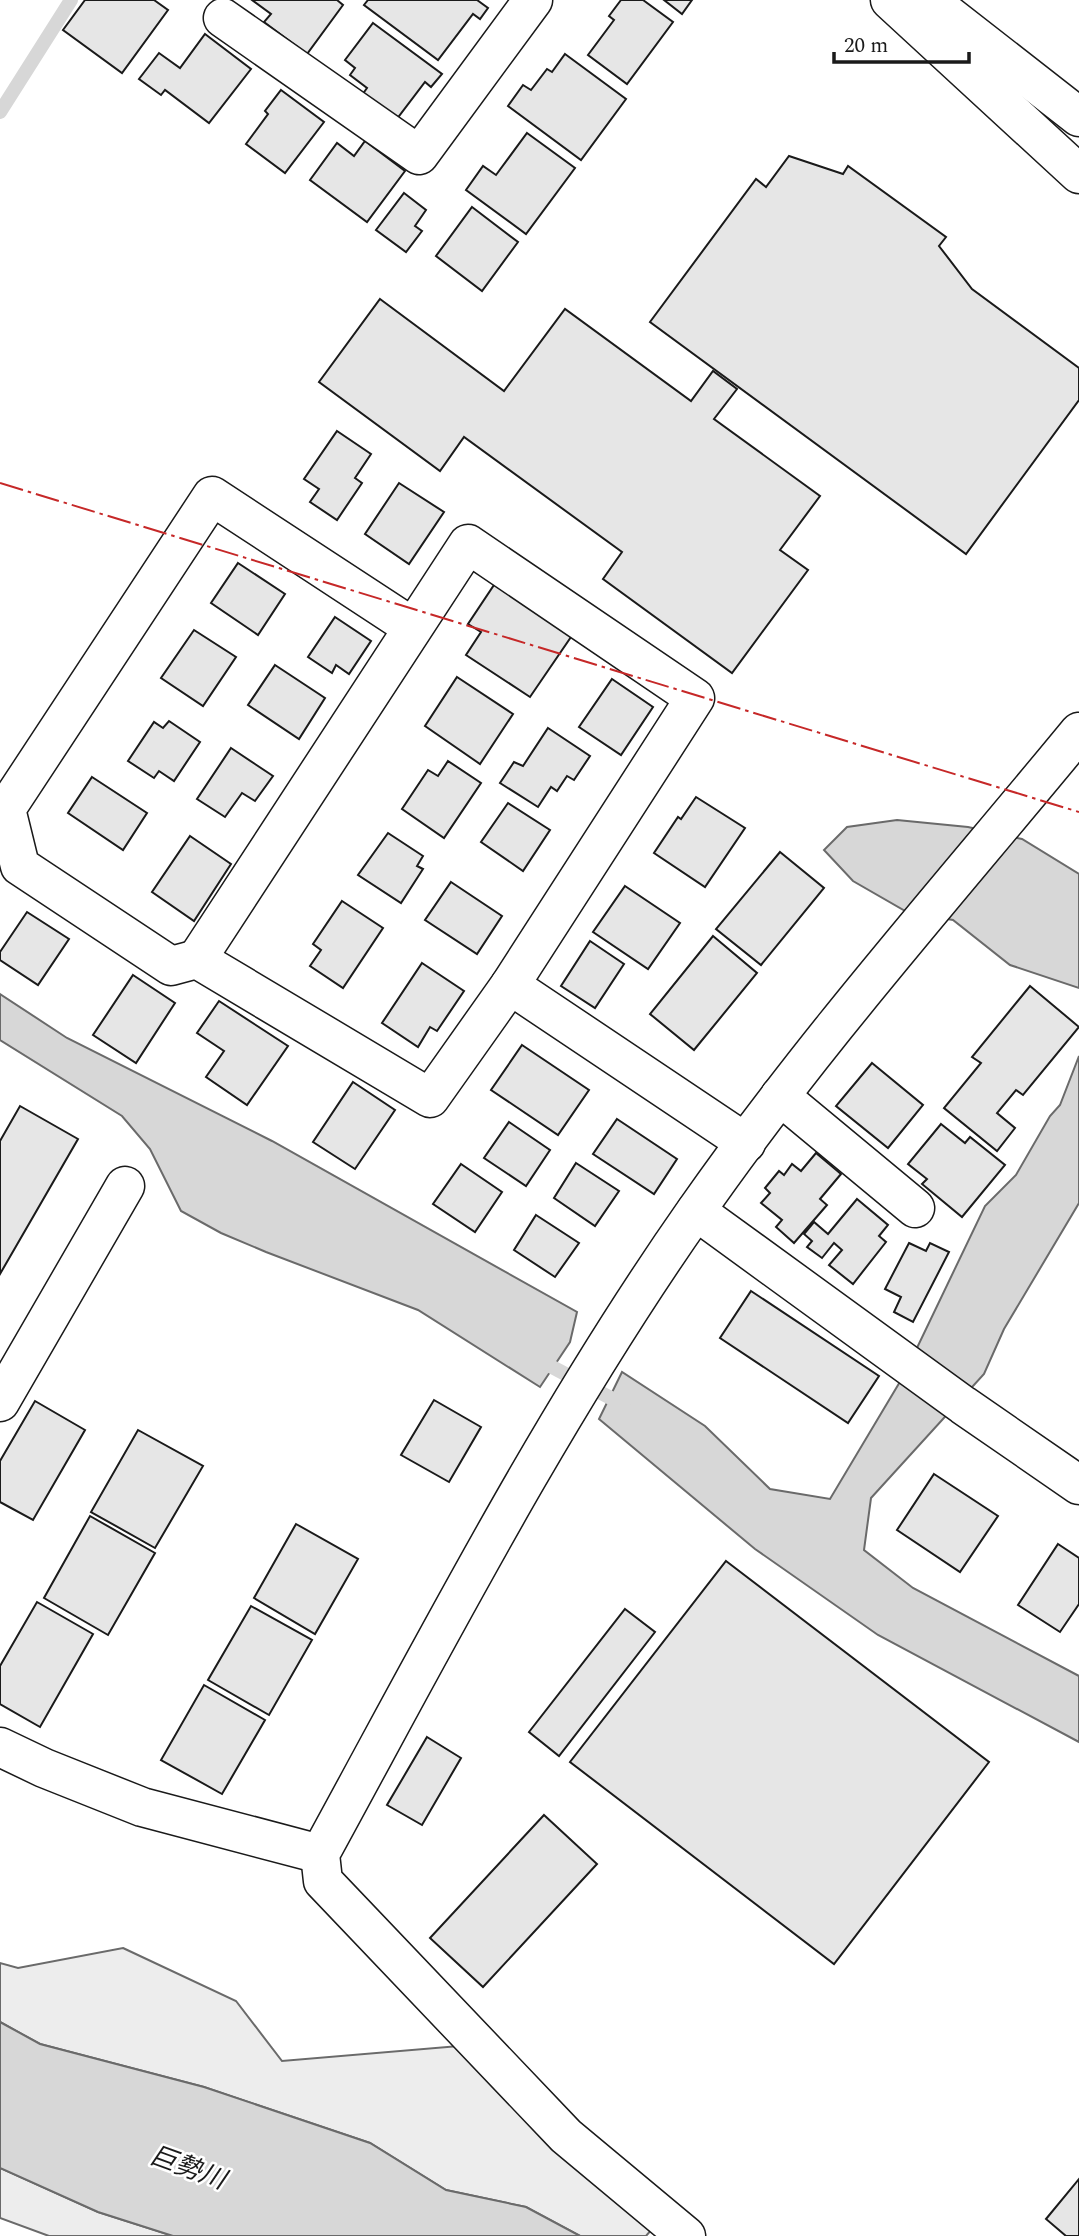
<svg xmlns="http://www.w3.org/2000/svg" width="1079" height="2236" font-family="Spectral,'Noto Sans JP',serif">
  <rect width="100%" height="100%" fill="#fff"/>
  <!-- built -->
  <g fill="#ededed" stroke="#6a6a6a" stroke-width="2">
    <path d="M123,1948L236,2001L282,2061L459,2046L652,2229L646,2236H580L526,2207L446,2190L370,2143L204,2087L40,2044L0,2022V1963L18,1968Z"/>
    <path d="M0,2168L98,2212L173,2236H49L0,2218Z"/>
  </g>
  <!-- water -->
  <g fill="#d7d7d7" stroke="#6a6a6a" stroke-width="2">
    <path d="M897,820L968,827L1022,839L1079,874V988L1010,965L953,920L907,912L853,881L824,850L847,827Z"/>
    <path d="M0,994L67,1038L272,1141L577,1312L570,1342L540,1387L418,1310L266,1252L221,1233L181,1211L150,1149L122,1116L0,1040Z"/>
    <path d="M1079,1056V1203L1004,1329L984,1374L871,1498L864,1550L913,1588L1079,1676V1742L878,1635L755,1549L599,1419L622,1372L705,1426L770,1489L830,1499L904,1375L985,1206L1016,1175L1050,1116L1060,1105Z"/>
    <path d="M0,2022L40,2044L204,2087L370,2143L446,2190L526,2207L580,2236H173L98,2212L0,2168Z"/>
  </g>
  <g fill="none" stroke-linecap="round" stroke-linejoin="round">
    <!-- stream -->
    <g stroke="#d7d7d7" stroke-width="14">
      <path d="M0,112L71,0"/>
      <path d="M537,1359L624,1405"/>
    </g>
  </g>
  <!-- building -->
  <g fill="#e6e6e6" stroke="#1a1a1a" stroke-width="2">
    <path d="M85,0H154L168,10L122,73L63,30Z"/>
    <path d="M252,0H337L343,5L307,54L264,22L271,14Z"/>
    <path d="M368,0H477L488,8L480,19L473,14L438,60L364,5Z"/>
    <path d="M621,0H643L673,22L627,84L588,55L614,20L609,16Z"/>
    <path d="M664,0H692L682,14Z"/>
    <path d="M373,23L442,74L431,87L425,82L396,120L362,95L367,88L350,75L355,68L345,60Z"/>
    <path d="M205,34L251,69L209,123L165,90L161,95L139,79L159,53L180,68Z"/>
    <path d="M565,54L626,99L581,160L508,106L523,85L531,90L547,69L552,72Z"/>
    <path d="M281,90L324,122L285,173L246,144L268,114L265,111Z"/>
    <path d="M527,133L575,168L526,234L466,190L483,166L496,175Z"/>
    <path d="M365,141L405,171L367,222L310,180L337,143L354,156Z"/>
    <path d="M789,156L843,174L848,166L946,237L939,246L972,289L1079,368V400L966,554L650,322L756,179L766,187Z"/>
    <path d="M404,193L426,210L415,226L422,231L406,252L376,230Z"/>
    <path d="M472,207L518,242L482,291L436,256Z"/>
    <path d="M380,299L504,391L565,309L691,401L713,371L737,389L714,419L820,496L780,550L808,570L732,673L603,579L622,552L464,437L440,471L319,382Z"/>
    <path d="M337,431L371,454L355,478L362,483L337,520L310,502L319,489L304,479Z"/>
    <path d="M399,483L444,512L409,564L365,534Z"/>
    <path d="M238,563L285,594L258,635L211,603Z"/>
    <path d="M496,582L573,634L530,697L466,655L481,632L468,624Z"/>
    <path d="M335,617L371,641L349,674L336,665L332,673L308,657Z"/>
    <path d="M194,630L236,657L203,706L161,678Z"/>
    <path d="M275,665L325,698L299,739L248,705Z"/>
    <path d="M457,677L513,714L480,764L425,726Z"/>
    <path d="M612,679L653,707L621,755L579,727Z"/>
    <path d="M169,721L200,742L174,781L159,771L154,778L128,761L154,722L163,728Z"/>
    <path d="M548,728L590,756L574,780L567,776L557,791L551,787L538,807L500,783L514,762L523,766Z"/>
    <path d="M231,748L273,776L255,801L242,793L225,817L197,799Z"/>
    <path d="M448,761L481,783L444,838L402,809L428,770L438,776Z"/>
    <path d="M92,777L147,813L123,850L68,813Z"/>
    <path d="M696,797L745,828L705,887L654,853L678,817L681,819Z"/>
    <path d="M508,803L550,830L523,871L481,842Z"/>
    <path d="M388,833L423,856L417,866L423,869L401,903L358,875Z"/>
    <path d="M190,836L231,864L194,921L152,892Z"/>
    <path d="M780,852L824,888L761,965L716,929Z"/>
    <path d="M451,882L502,916L477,954L425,920Z"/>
    <path d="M625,886L680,923L648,969L593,932Z"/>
    <path d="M342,901L383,928L343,988L310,966L321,950L313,944Z"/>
    <path d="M27,912L69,939L38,985L0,960V952Z"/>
    <path d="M713,936L757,973L694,1050L650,1014Z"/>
    <path d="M590,941L624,964L595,1008L561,986Z"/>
    <path d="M422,963L464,991L437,1031L430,1027L418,1047L382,1023Z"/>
    <path d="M133,975L175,1003L136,1063L93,1035Z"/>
    <path d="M1030,986L1079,1027L1023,1095L1016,1090L997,1113L1015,1128L997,1151L944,1108L981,1063L972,1057Z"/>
    <path d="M219,1001L288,1046L247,1105L206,1077L224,1051L197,1033Z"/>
    <path d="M522,1045L589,1090L558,1135L491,1090Z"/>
    <path d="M872,1063L923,1105L888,1148L836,1106Z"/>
    <path d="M353,1082L395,1110L355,1169L313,1142Z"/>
    <path d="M20,1106L78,1139L0,1274V1141Z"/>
    <path d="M617,1119L677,1159L654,1194L593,1154Z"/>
    <path d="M509,1122L550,1150L526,1186L484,1158Z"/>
    <path d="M941,1124L965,1143L970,1137L1005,1165L962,1217L922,1184L927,1179L908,1164Z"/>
    <path d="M816,1153L841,1174L820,1199L827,1205L794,1243L776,1227L782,1220L761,1203L770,1193L765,1188L779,1171L784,1175L792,1164L801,1171Z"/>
    <path d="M576,1163L619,1191L595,1226L554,1198Z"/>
    <path d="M461,1164L502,1192L475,1232L433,1204Z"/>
    <path d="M857,1199L888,1225L879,1236L886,1242L853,1284L829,1265L842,1250L834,1243L822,1258L807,1247L812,1241L804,1234L814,1222L828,1234Z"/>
    <path d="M536,1215L579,1243L555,1277L514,1250Z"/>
    <path d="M909,1243L926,1251L930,1243L949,1252L913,1322L894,1312L901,1297L885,1289Z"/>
    <path d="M751,1291L879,1376L848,1423L720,1338Z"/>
    <path d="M434,1400L481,1427L449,1482L401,1455Z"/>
    <path d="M35,1401L85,1430L33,1520L0,1502V1461Z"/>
    <path d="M138,1430L203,1466L155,1548L91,1512Z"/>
    <path d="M934,1474L998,1516L960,1572L897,1530Z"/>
    <path d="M90,1516L155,1553L108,1635L44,1598Z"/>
    <path d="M296,1524L358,1559L315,1634L254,1598Z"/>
    <path d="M1058,1544L1079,1558V1604L1060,1632L1018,1605Z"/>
    <path d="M726,1561L989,1762L834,1964L570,1762Z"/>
    <path d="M37,1602L93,1634L40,1727L0,1704V1666Z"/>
    <path d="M251,1606L312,1640L269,1715L208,1680Z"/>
    <path d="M625,1609L655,1632L559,1756L529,1732Z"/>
    <path d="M204,1685L265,1720L222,1794L161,1760Z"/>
    <path d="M427,1737L461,1758L422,1825L387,1805Z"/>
    <path d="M544,1815L597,1864L483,1987L430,1938Z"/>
    <path d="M1079,2179V2236H1066L1046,2219Z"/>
  </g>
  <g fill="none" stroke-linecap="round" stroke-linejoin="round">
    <!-- minor casing -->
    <g stroke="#1a1a1a" stroke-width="41">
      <g id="minor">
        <path d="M223,18L419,155L533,0"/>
        <path d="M412,627L212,496L6,809L20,866L171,966L197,959L430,1098L510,985L746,1143"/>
        <path d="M197,959L468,544L695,698L510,985"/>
        <path d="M780,1096L915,1208"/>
        <path d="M696,1211L963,1405L1079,1485"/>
        <path d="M0,1402L125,1186"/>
        <path d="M0,1747L44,1768L142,1807L320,1854"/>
        <path d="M686,2236L566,2136L323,1881L320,1854C439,1636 552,1416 695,1212C812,1044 949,890 1079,732"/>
      </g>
    </g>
    <!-- major casing -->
    <g stroke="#1a1a1a" stroke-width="41">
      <g id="major">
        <path d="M890,0L1079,174"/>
        <path d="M929,0L1079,117"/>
      </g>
    </g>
    <!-- minor -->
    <use href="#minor" stroke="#fff" stroke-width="38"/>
    <!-- major -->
    <use href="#major" stroke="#fff" stroke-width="38"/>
    <!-- power -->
    <path stroke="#c62828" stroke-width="2" stroke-dasharray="24 5 3.5 5" stroke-linecap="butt" d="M0,483L1079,812"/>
  </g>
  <g text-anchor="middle" stroke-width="5" stroke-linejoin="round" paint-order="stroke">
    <!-- water labels -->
    <g font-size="26" font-style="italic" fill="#1a1a1a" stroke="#fff">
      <text transform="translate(188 2167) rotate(20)" y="9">巨勢川</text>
    </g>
  </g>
  <!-- scale -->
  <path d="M834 52v10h135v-10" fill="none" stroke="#1a1a1a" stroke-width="3.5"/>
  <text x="844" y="52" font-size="21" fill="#1a1a1a" stroke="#ffffff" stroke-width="5" paint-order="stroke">20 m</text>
</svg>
